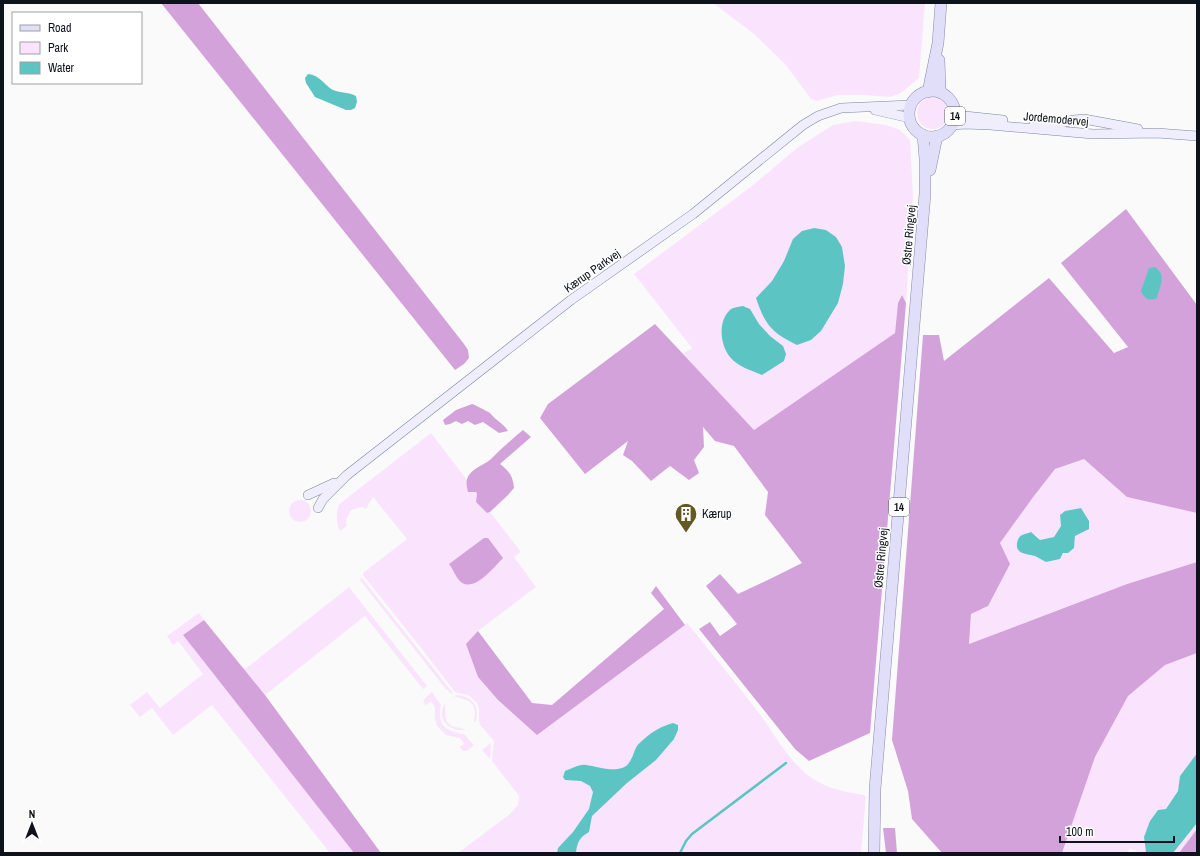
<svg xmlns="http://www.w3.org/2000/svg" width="1200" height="856" font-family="'Archivo Narrow',sans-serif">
  <rect width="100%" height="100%" fill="#fafafa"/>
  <!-- green -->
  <g fill="#fae4fd" fill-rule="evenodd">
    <path d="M713,3H925L919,78L901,93L890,97L864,95H837L817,101L811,99L785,64L754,34Z"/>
    <circle cx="933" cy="113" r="16"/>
    <path d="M856,121L886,125L900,130L910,140L913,197L906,303L902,295L898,303L895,333L754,430L683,354L692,348L634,274L752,186L797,148L833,125Z"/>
    <path d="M431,433L467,480L468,492H476L487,513L490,512L521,552L514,557L536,587L478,631V677L498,700L537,734L687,623C712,654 738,685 762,717C777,738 790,763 812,778C828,789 846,792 864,795L866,797L861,853H458L510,814L518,805L519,796L492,761L494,741L480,725L479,720V709L477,703L470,696L455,692L421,648L363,575V573L407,539L373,497L366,509L362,507L351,510L346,520L347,526L340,531C336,525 336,512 339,505C341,502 345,500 347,498Z"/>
    <path d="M1084,458L1127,497L1197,513V562L1127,584L969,644L971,614L988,606L1000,543L1034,496L1054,469ZM1081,508L1089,521L1075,536L1060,559L1046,562L1036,556L1023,554L1016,546L1018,541L1036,535L1040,540L1054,537L1061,526L1060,515Z"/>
    <circle cx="300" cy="511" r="11"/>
    <path d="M361,577L453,693L452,694L445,688L360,580Z"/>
    <path d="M349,587L427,686L423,689L365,616L265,695L244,670Z"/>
    <path d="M199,613L204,620L183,635L354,853H330L212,705L173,735L152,708L140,717L130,705L147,692L160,708L203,674L178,641L173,645L167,636Z"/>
    <path d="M1197,653V833L1180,853H1143L1130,849L1127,853H1062L1095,757L1128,695L1165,665Z"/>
    <path d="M432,692L441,705C437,725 445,731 464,734L474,745L467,751H463L460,747L464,744L460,738L446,735L437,726L435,718V707L431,701L426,705L423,702L425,698Z"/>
    <path d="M457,695C472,697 480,705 476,721L474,722C474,719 475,716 475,713C475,699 463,700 454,696Z"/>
    <path d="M445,704C446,713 443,724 455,727C458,728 462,728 465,730C450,732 435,719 445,704Z"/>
    <path d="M491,743L490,759L482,750Z"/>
  </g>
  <!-- forest -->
  <g fill="#d4a2db">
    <path d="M161,3H198L464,344L468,350L469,358L464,364L455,370Z"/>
    <path d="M1126,209L1197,305V513L1127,497L1084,459L1055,469L1034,496L1000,543L1010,564L988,606L971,614L969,644L1127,584L1197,562V653L1165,665L1128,696L1095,757L1062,853H942L912,819L908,791L892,740L923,335H939L944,361L1049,278L1114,353L1128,347L1061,263Z"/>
    <path d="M902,295L906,303L870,733L809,761L795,749L699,629L710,622L720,636L737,624L706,586L720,574L738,594L774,577L802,563L765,515L768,492L734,446L715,441L703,427L704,447L694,460L699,473L689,480L670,466L651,481L632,461L623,455L628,441L585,474L540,418L548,404L655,324L754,430L895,333L898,303Z"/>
    <path d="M472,404C475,405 487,411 490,413C492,415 494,418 497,420C502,424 505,426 508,431L499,433L483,422L475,425L468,421L462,424L456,421L450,424L445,425L443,420L456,410Z"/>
    <path d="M523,430L531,437L500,464C509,471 513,476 514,488L508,495L490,512L487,513L476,502L477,494L476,492H468C467,488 466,483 467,479C471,468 483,466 491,459C501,449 512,439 523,430Z"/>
    <path d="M484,538H488L503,558C495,566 474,593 461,582C456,578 453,569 449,564Z"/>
    <path d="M656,586L685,625L537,735L498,700L478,677L466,644L478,631L532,703L552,705L664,609L651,593Z"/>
    <path d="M204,620L265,695L381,853H354L183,635Z"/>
    <path d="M883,828H895L897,853H886Z"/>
    <path d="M1197,829V853H1179Z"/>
  </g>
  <!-- water -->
  <g fill="#5cc5c4">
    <path d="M308,74C320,75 324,85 333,90C341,93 349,92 356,96L357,102L355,108L351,110H346L315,97L306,83L305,78Z"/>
    <path d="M814,228L826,230L836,237L842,247L845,266L843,284L838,303L821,331L811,340L797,345C772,333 765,325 756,298L772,281L784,261L793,239L802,231Z"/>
    <path d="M1155,267C1167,275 1160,286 1157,298C1149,302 1144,298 1141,291L1149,268Z"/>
    <path d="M743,306L750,309L759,324L770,336L783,346L786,354L784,361L762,375C751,370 738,367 730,357C720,345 718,322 729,311C732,307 738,307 743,306Z"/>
    <path d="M1081,508L1089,521V529L1075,536L1074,548L1068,553H1063L1060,559L1046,562C1042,560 1039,558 1035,556C1027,554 1015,554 1017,543C1019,534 1023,535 1031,532L1040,540L1054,537L1061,526L1060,515L1065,511Z"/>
    <path d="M673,723L678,725V730L674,739L656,760L627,783L592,816L589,832C580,837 577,842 576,853H557L558,848L573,832L589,809L593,792L590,786L581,781L565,780L563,777L565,771C571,769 579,764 586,765C596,766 611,772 622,768C632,765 633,752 637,746C639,743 642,741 644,739C653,731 662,726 673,723Z"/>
    <path d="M1197,754V823L1173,853H1155L1146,852L1144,837L1150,821L1158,810L1166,809L1178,791L1180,776L1195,756Z"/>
  </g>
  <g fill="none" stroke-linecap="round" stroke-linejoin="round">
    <!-- stream -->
    <path stroke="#5cc5c4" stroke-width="2.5" d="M680,853L686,841L692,834L786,763"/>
    <!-- secondary casing -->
    <g stroke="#77879f" stroke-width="10">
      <g id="secondary">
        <path d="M875,110L910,118"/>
        <path d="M955,115L1003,120"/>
        <path d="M1034,123L1056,124L1074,120L1084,119L1138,129"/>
        <path d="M953,125L965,124L990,125L1093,134L1157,133L1197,136"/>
        <path d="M308,495L334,483"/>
        <path d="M318,508L323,499L347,475L571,300L693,214L803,125L818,116L841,108L911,105"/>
      </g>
    </g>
    <!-- primary casing -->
    <g stroke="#8a88aa" stroke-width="12">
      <g id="primary">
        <path d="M939,60L940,88L941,93"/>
        <circle cx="932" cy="114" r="23"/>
        <path d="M928,92L938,43L941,3"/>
        <path d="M930,170L937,136"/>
        <path d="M874,853L875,789L925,194V159L923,135"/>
      </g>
    </g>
    <!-- secondary -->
    <use href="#secondary" stroke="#f0eefd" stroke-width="9"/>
    <!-- primary -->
    <use href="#primary" stroke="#e1defa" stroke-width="11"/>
  </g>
  <!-- icons -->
  <defs>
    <g id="building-pin" transform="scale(1.15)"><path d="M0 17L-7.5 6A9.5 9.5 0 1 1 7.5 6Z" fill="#635925" stroke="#fff"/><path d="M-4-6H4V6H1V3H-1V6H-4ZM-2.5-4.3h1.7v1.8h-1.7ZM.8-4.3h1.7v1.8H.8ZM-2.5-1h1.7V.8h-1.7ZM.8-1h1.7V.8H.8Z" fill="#fff"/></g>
  </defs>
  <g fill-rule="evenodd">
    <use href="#building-pin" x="686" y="514"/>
  </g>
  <g text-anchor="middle" stroke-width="3" stroke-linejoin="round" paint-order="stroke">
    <!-- shield labels -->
    <g fill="#fff" stroke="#56595f" stroke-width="1">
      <rect x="945" y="107" width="20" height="18" rx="3"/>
      <rect x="889" y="498" width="20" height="18" rx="3"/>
    </g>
    <g font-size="11" font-weight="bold" fill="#0d121b">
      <text x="955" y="120">14</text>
      <text x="899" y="511">14</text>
    </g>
    <!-- street labels -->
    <g font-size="12" fill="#0d121b" stroke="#fff">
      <text transform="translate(1056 119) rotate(5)" y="4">Jordemodervej</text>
      <text transform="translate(909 235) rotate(-85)" y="4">Østre Ringvej</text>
      <text transform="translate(592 271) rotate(-35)" y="4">Kærup Parkvej</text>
      <text transform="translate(881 558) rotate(-85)" y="4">Østre Ringvej</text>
    </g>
    <!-- poi labels -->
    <g font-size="12" fill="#0d121b" stroke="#fff" text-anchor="start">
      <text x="702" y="518">Kærup</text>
    </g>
  </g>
  <!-- border -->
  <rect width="1200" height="856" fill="none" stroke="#0d121b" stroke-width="8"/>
  <!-- legend -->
  <rect x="12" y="12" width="130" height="72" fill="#ffffff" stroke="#9ea0a4"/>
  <rect x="20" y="25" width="20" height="6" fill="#e1defa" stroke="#9ea0a4"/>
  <text x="48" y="32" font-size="12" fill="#0d121b">Road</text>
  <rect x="20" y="42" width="20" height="12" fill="#fae4fd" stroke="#9ea0a4"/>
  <text x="48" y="52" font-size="12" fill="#0d121b">Park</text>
  <rect x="20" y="62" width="20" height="12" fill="#5cc5c4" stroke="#9ea0a4"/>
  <text x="48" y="72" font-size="12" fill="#0d121b">Water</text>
  <!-- north arrow -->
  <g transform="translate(32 824)" stroke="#ffffff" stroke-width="3" paint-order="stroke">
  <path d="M0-3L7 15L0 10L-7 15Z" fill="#0d121b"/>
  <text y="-6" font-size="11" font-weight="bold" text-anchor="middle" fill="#0d121b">N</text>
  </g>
  <!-- scale -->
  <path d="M1060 836v6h114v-6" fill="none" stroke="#0d121b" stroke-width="2"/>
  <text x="1066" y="836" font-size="12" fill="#0d121b" stroke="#ffffff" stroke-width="3" paint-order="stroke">100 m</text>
</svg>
